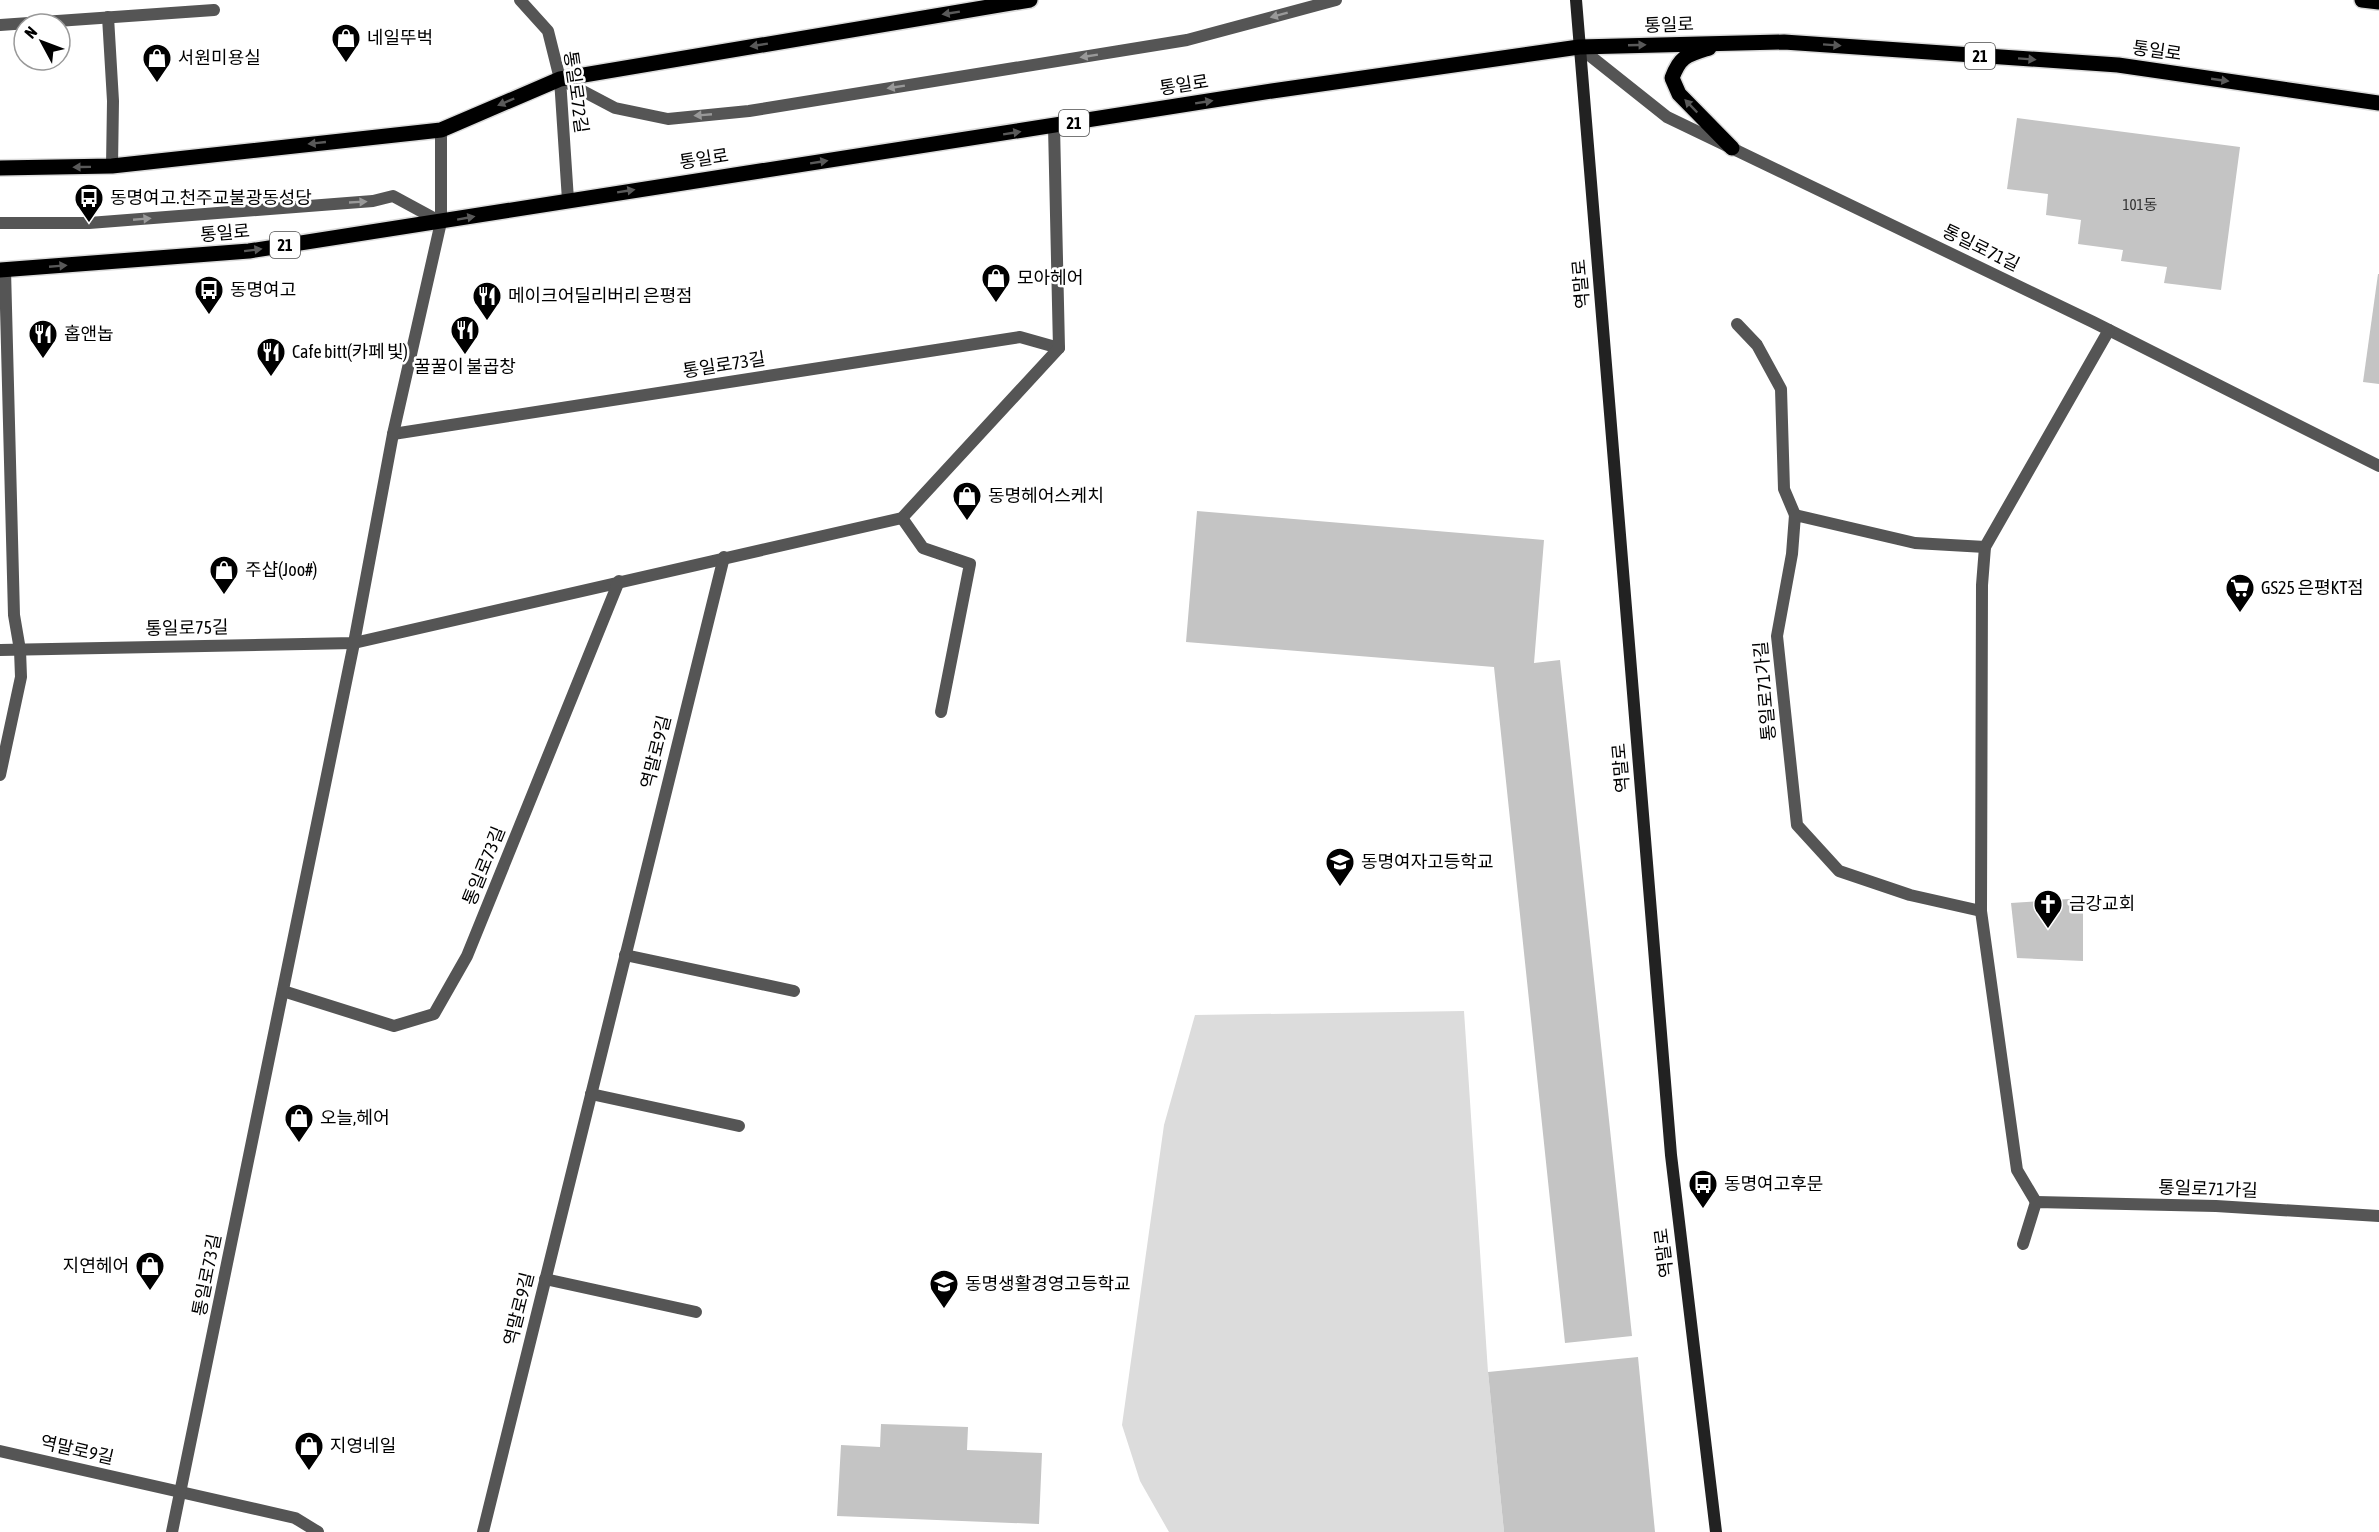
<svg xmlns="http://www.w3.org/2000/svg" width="2379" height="1532" font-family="'Asap Condensed','Noto Sans KR',sans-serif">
  <rect width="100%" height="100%" fill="#fff"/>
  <!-- green -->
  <path fill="#dcdcdc" d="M1464,1011L1488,1372L1504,1532H1169L1140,1481L1122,1425L1164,1125L1195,1015Z"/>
  <!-- building -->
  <g fill="#c4c4c4">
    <path d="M2017,118L2240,147L2221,290L2164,283L2167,267L2121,261L2123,250L2078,244L2081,220L2046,215L2048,194L2007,189Z"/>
    <path d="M2378,274H2379V384L2363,382Z"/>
    <path d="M1197,511L1544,540L1534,663L1560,660L1632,1336L1565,1343L1494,667L1186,642Z"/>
    <path d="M2083,898V961L2017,958L2011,903Z"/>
    <path d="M1638,1357L1655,1532H1504L1488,1372Z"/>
    <path d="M881,1424L968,1427L967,1450L1042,1453L1039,1524L837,1516L841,1445L880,1447Z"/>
  </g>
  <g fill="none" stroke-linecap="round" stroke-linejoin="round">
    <!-- primary casing -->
    <g stroke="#dbdbdb" stroke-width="18">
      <g id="primary">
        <path d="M2362,0L2379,2"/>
        <path d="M1709,48C1687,55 1680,56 1672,78L1679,94L1732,148"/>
        <path d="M0,168L112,166L441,130L560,79L1030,0"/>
        <path d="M0,270L249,251L1272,91L1579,47L1784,42L2118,65L2379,103"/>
      </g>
    </g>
    <!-- lane -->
    <g stroke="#555" stroke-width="12">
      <path d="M560,79L615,108L668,119L749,111L1187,40L1336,0"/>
      <path d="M0,223H89L373,201L393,196L441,222"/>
      <path d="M1737,324L1757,345L1781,389L1784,489L1795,515"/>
      <path d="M902,518L923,548L970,564L941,712"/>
      <path d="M625,955L794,991"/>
      <path d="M591,1094L739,1126"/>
      <path d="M545,1279L696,1312"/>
    </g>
    <!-- street -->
    <g stroke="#555" stroke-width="12">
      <path d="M520,0L548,31L560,79L568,200"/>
      <path d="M108,17L113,101L112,166"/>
      <path d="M0,25L214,10"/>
      <path d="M1579,47L1667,117L2093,322L2379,466"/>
      <path d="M393,434L1020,337L1059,348"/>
      <path d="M0,650L354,643L902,518L1059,348L1054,126"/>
      <path d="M0,775L21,677L20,650L14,615L5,270"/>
      <path d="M1981,911L1910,895L1839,871L1797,825L1777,636L1792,554L1795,515L1915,543L1985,547"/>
      <path d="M283,991L394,1026L434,1014L467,956L619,581"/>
      <path d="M2036,1202L2017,1170L1981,911L1982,585L1985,547L2109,330"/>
      <path d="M2023,1244L2036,1202L2216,1206L2379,1216"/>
      <path d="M0,1451L295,1518L318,1532"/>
      <path d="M172,1532L354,643L393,434L441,222V130"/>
      <path d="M483,1532L724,557"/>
    </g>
    <!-- secondary -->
    <path stroke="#222" stroke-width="12" d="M1576,0L1671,1155L1716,1532"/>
    <!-- primary -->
    <use href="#primary" stroke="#000" stroke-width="15"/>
  </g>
  <!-- one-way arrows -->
  <defs><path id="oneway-solid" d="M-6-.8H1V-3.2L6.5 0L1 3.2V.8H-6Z" transform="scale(1.5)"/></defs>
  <g fill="#595959">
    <use href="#oneway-solid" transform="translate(951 13) rotate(171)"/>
    <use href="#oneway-solid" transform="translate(759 45) rotate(171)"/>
    <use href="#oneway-solid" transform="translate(1637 45) rotate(-2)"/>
    <use href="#oneway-solid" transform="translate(1832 45) rotate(4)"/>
    <use href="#oneway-solid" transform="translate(2027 59) rotate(4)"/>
    <use href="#oneway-solid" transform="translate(2220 80) rotate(8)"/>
    <use href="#oneway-solid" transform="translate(506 102) rotate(157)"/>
    <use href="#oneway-solid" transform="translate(1204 102) rotate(-9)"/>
    <use href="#oneway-solid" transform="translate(1691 106) rotate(-134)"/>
    <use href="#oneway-solid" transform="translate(1012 133) rotate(-9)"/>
    <use href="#oneway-solid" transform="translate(317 143) rotate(174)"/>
    <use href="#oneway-solid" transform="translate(819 162) rotate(-9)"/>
    <use href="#oneway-solid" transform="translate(82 167) rotate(179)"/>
    <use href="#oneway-solid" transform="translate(626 191) rotate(-9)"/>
    <use href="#oneway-solid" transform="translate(466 218) rotate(-10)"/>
    <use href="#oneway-solid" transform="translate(253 250) rotate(-7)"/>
    <use href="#oneway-solid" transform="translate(58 266) rotate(-5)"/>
  </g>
  <g fill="#999">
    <use href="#oneway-solid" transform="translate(1279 15) rotate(165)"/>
    <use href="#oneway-solid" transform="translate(1089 56) rotate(171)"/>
    <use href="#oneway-solid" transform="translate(896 87) rotate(171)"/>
    <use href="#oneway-solid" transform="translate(703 115) rotate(175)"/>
    <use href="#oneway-solid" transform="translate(358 202) rotate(-3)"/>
    <use href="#oneway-solid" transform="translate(142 219) rotate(-5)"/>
  </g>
  <!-- icons -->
  <defs>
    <g id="shop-pin" transform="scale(1.5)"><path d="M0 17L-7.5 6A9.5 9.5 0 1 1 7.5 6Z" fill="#000" stroke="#fff"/><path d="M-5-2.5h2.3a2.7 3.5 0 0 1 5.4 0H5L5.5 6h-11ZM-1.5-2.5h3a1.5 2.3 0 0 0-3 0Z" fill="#fff"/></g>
    <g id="bus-pin" transform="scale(1.5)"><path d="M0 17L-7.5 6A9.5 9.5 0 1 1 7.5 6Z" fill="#000" stroke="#fff"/><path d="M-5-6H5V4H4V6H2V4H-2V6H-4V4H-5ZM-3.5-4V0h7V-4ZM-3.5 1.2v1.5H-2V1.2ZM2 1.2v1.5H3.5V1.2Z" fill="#fff"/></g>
    <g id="restaurant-pin" transform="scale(1.5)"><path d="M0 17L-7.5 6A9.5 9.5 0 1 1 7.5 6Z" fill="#000" stroke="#fff"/><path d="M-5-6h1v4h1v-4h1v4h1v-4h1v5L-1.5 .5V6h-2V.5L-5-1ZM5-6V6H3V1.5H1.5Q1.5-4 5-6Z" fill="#fff"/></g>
    <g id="supermarket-pin" transform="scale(1.5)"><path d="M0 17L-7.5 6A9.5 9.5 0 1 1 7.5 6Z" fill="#000" stroke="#fff"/><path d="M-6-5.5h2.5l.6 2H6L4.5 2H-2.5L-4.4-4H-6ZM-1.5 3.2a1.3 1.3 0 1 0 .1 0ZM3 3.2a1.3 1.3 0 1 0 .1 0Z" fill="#fff"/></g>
    <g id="school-pin" transform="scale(1.5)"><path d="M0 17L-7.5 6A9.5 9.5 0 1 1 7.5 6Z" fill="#000" stroke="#fff"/><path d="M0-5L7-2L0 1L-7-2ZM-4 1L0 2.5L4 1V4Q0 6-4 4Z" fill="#fff"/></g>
    <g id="church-pin" transform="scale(1.5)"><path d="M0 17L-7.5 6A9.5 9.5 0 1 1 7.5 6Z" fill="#000" stroke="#fff"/><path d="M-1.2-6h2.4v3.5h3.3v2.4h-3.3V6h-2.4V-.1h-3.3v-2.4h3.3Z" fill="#fff"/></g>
  </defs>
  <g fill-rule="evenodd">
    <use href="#shop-pin" x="346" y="38"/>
    <use href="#shop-pin" x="157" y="58"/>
    <use href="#bus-pin" x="89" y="198"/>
    <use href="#shop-pin" x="996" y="278"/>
    <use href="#bus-pin" x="209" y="290"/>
    <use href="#restaurant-pin" x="487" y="296"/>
    <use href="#restaurant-pin" x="465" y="330"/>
    <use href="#restaurant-pin" x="43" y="334"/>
    <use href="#restaurant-pin" x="271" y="352"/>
    <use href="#shop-pin" x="967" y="496"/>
    <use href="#shop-pin" x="224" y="570"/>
    <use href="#supermarket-pin" x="2240" y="588"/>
    <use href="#school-pin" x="1340" y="862"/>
    <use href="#church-pin" x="2048" y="904"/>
    <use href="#shop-pin" x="299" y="1118"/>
    <use href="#bus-pin" x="1703" y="1184"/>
    <use href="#shop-pin" x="150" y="1266"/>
    <use href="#school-pin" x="944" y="1284"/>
    <use href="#shop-pin" x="309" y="1446"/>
  </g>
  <g text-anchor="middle" stroke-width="5" stroke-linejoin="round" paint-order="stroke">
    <!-- number labels -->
    <g font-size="15" fill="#313131">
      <text x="2140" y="210">101동</text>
    </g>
    <!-- shield labels -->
    <g fill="#fff" stroke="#4c4c4c" stroke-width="1.5">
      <rect x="1965" y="43" width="30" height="26" rx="4.5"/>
      <rect x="1059" y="110" width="30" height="26" rx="4.5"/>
      <rect x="270" y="232" width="30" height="26" rx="4.5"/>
    </g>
    <g font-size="16" font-weight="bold" fill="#000">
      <text x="1980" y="62">21</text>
      <text x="1074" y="129">21</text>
      <text x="285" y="251">21</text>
    </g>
    <!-- street labels -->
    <g font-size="18" fill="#000" stroke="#fff">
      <text transform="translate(1669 25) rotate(-2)" y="6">통일로</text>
      <text transform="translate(2157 51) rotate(8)" y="6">통일로</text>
      <text transform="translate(1184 85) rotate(-9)" y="6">통일로</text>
      <text transform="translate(576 92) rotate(82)" y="6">통일로72길</text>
      <text transform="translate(704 159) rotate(-9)" y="6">통일로</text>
      <text transform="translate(225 233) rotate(-5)" y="6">통일로</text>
      <text transform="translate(1981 248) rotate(26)" y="6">통일로71길</text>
      <text transform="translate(1581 284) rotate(-95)" y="6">역말로</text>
      <text transform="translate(724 365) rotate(-9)" y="6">통일로73길</text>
      <text transform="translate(187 628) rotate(-1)" y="6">통일로75길</text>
      <text transform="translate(1765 691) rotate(-95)" y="6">통일로71가길</text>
      <text transform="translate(656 752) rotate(-76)" y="6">역말로9길</text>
      <text transform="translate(1621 768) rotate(-95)" y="6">역말로</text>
      <text transform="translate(484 866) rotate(-68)" y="6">통일로73길</text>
      <text transform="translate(2208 1189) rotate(2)" y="6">통일로71가길</text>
      <text transform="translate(1664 1253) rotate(-97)" y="6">역말로</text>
      <text transform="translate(207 1275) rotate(-79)" y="6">통일로73길</text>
      <text transform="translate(519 1309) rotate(-76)" y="6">역말로9길</text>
      <text transform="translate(77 1450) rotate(13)" y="6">역말로9길</text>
    </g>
    <!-- poi labels -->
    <g font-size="18" fill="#000" stroke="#fff" text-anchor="start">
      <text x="367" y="44">네일뚜벅</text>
      <text x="178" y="64">서원미용실</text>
      <text x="110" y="204">동명여고.천주교불광동성당</text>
      <text x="1017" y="284">모아헤어</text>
      <text x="230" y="296">동명여고</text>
      <text x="508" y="302">메이크어딜리버리 은평점</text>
      <text x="64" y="340">홉앤놉</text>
      <text x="292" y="358">Cafe bitt(카페 빛)</text>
      <text x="465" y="373" text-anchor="middle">꿀꿀이 불곱창</text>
      <text x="988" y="502">동명헤어스케치</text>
      <text x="245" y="576">주샵(Joo#)</text>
      <text x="2261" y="594">GS25 은평KT점</text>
      <text x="1361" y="868">동명여자고등학교</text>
      <text x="2069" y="910">금강교회</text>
      <text x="320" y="1124">오늘,헤어</text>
      <text x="1724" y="1190">동명여고후문</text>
      <text x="129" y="1272" text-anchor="end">지연헤어</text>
      <text x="965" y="1290">동명생활경영고등학교</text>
      <text x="330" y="1452">지영네일</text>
    </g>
  </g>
  <!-- north arrow -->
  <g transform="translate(42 42) rotate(311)"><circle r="28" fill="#ffffff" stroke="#999999" stroke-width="1.5"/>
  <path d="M0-4.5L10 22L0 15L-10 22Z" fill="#000000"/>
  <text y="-9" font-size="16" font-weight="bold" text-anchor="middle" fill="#000000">N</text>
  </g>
</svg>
